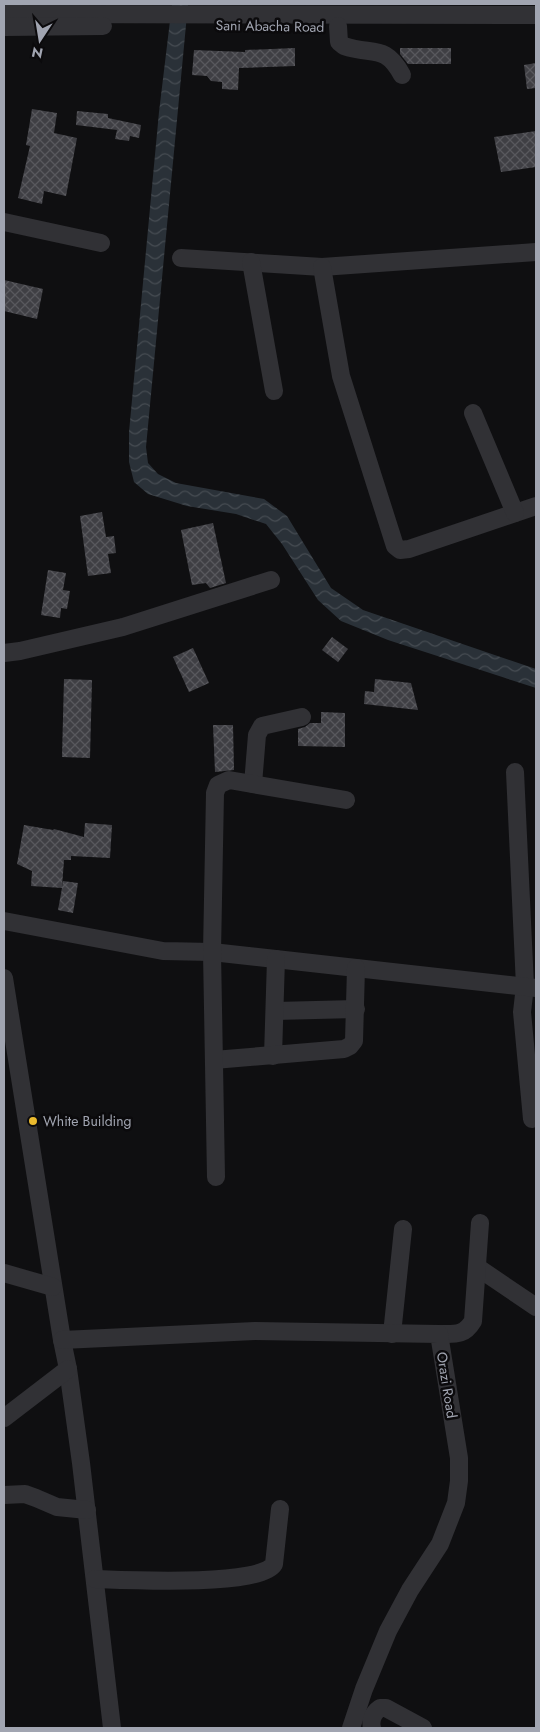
<svg xmlns="http://www.w3.org/2000/svg" width="540" height="1732" font-family="Jost,sans-serif">
  <defs>
    <pattern id="water-waves" width="16" height="10" patternUnits="userSpaceOnUse" patternTransform="scale(1.25)"><rect width="16" height="10" fill="#2a3138"/><path d="M0 5q4-4 8 0t8 0" fill="none" stroke="#464c52"/></pattern>
    <pattern id="building-cross-hatch" width="8" height="8" patternUnits="userSpaceOnUse" patternTransform="scale(1.25)"><rect width="8" height="8" fill="#3f3f44"/><path d="M0 0l8 8M0 8l8-8" fill="none" stroke="#58585d"/></pattern>
  </defs>
  <rect width="100%" height="100%" fill="#0f0f11"/>
  <!-- water -->
  <path fill="url(#water-waves)" d="M172,4H188L146,447L148,463L158,474L176,483L264,499L287,516L331,588L363,610L536,669V688L388,640L341,621L318,600L282,544L266,524L236,514L187,506L148,494L134,482L129,462V432L159,112Z"/>
  <!-- building -->
  <g fill="url(#building-cross-hatch)">
    <path d="M295,48V66L239,68L238,90L222,89V82L211,81L207,76L192,75L194,50L245,52V50Z"/>
    <path d="M400,48H451V64H408L400,54Z"/>
    <path d="M536,63V88L527,89L524,65Z"/>
    <path d="M32,109L57,113L54,133L77,138L66,196L44,191L42,204L18,198L30,146L26,145Z"/>
    <path d="M77,111L108,114V118L141,125L139,138L130,136L129,141L115,139L117,130L76,125Z"/>
    <path d="M536,131V167L501,172L494,137Z"/>
    <path d="M4,280L43,289L37,319L4,311Z"/>
    <path d="M102,512L106,537L114,536L116,553L108,554L111,573L88,576L80,516Z"/>
    <path d="M213,523L226,583L210,588L206,583L192,585L181,530Z"/>
    <path d="M48,570L66,573L63,590L70,591L67,609L61,608L60,618L41,615Z"/>
    <path d="M332,637L348,649L338,662L322,650Z"/>
    <path d="M193,648L209,683L189,692L173,657Z"/>
    <path d="M64,679L92,680L90,758L62,757Z"/>
    <path d="M375,679L411,683L418,710L364,704L365,691L374,692Z"/>
    <path d="M321,712L345,713V747L298,746V729L305,727L310,723H321Z"/>
    <path d="M213,725H233L234,770L215,772Z"/>
    <path d="M85,823L112,825L110,858L71,856V860H64L62,887L63,881L78,883L73,913L58,910L62,888L31,886L32,871L17,864L24,825L53,830L54,829L84,837Z"/>
  </g>
  <g fill="none" stroke-linecap="round" stroke-linejoin="round">
    <!-- minor -->
    <g stroke="#313135" stroke-width="18">
      <path d="M4,14L536,15"/>
      <path d="M338,26L339,42L344,46C372,56 385,43 402,75"/>
      <path d="M4,27L103,26"/>
      <path d="M4,222L101,243"/>
      <path d="M181,258L322,267L536,252"/>
      <path d="M251,262L274,391"/>
      <path d="M322,267L341,376L395,546L400,550L409,549L536,506"/>
      <path d="M473,413L515,513"/>
      <path d="M4,653L20,651L123,627L271,580"/>
      <path d="M515,772L525,986L522,1012L532,1119"/>
      <path d="M253,784L257,735L262,726L302,717"/>
      <path d="M4,921L163,951L212,952L536,988"/>
      <path d="M4,978L62,1340L68,1369L81,1463L112,1728"/>
      <path d="M275,1011L356,1009"/>
      <path d="M273,1056L276,959"/>
      <path d="M214,1060L344,1049L350,1046L354,1041L356,968"/>
      <path d="M216,1177L212,952L215,793L218,785L229,780L346,800"/>
      <path d="M477,1267L536,1307"/>
      <path d="M4,1273L53,1287"/>
      <path d="M392,1334L403,1229"/>
      <path d="M439,1334C455,1334 464,1336 473,1321L480,1223"/>
      <path d="M62,1340L255,1331L439,1334L459,1458V1481L456,1503L440,1544L410,1590L388,1631L364,1689L351,1728"/>
      <path d="M4,1418L68,1369"/>
      <path d="M4,1495L25,1494L36,1498L57,1507L87,1510"/>
      <path d="M95,1579C124,1580 261,1587 274,1564L280,1509"/>
      <path d="M372,1728C370,1720 373,1713 380,1708H386L423,1728"/>
    </g>
  </g>
  <!-- markers -->
  <circle fill="#eaba2e" stroke="#0b0a0c" stroke-width="2" cx="33" cy="1121" r="5"/>
  <g text-anchor="middle" stroke-width="5" stroke-linejoin="round" paint-order="stroke">
    <!-- street labels -->
    <g font-size="14" fill="#a1a5b1" stroke="#0b0a0c">
      <text transform="translate(270 26) rotate(1)" y="5">Sani Abacha Road</text>
      <text transform="translate(447 1385) rotate(81)" y="5">Orazi Road</text>
    </g>
    <!-- poi labels -->
    <g font-size="14" fill="#a1a5b1" stroke="#0b0a0c" text-anchor="start">
      <text x="43" y="1126">White Building</text>
    </g>
  </g>
  <!-- border -->
  <rect width="540" height="1732" fill="none" stroke="#a1a5b1" stroke-width="10"/>
  <!-- north arrow -->
  <g transform="translate(40 40) rotate(192)" stroke="#0b0a0c" stroke-width="4" paint-order="stroke">
  <path d="M0-4L9 19L0 12L-9 19Z" fill="#a1a5b1"/>
  <text y="-8" font-size="14" font-weight="bold" text-anchor="middle" fill="#a1a5b1">N</text>
  </g>
</svg>
